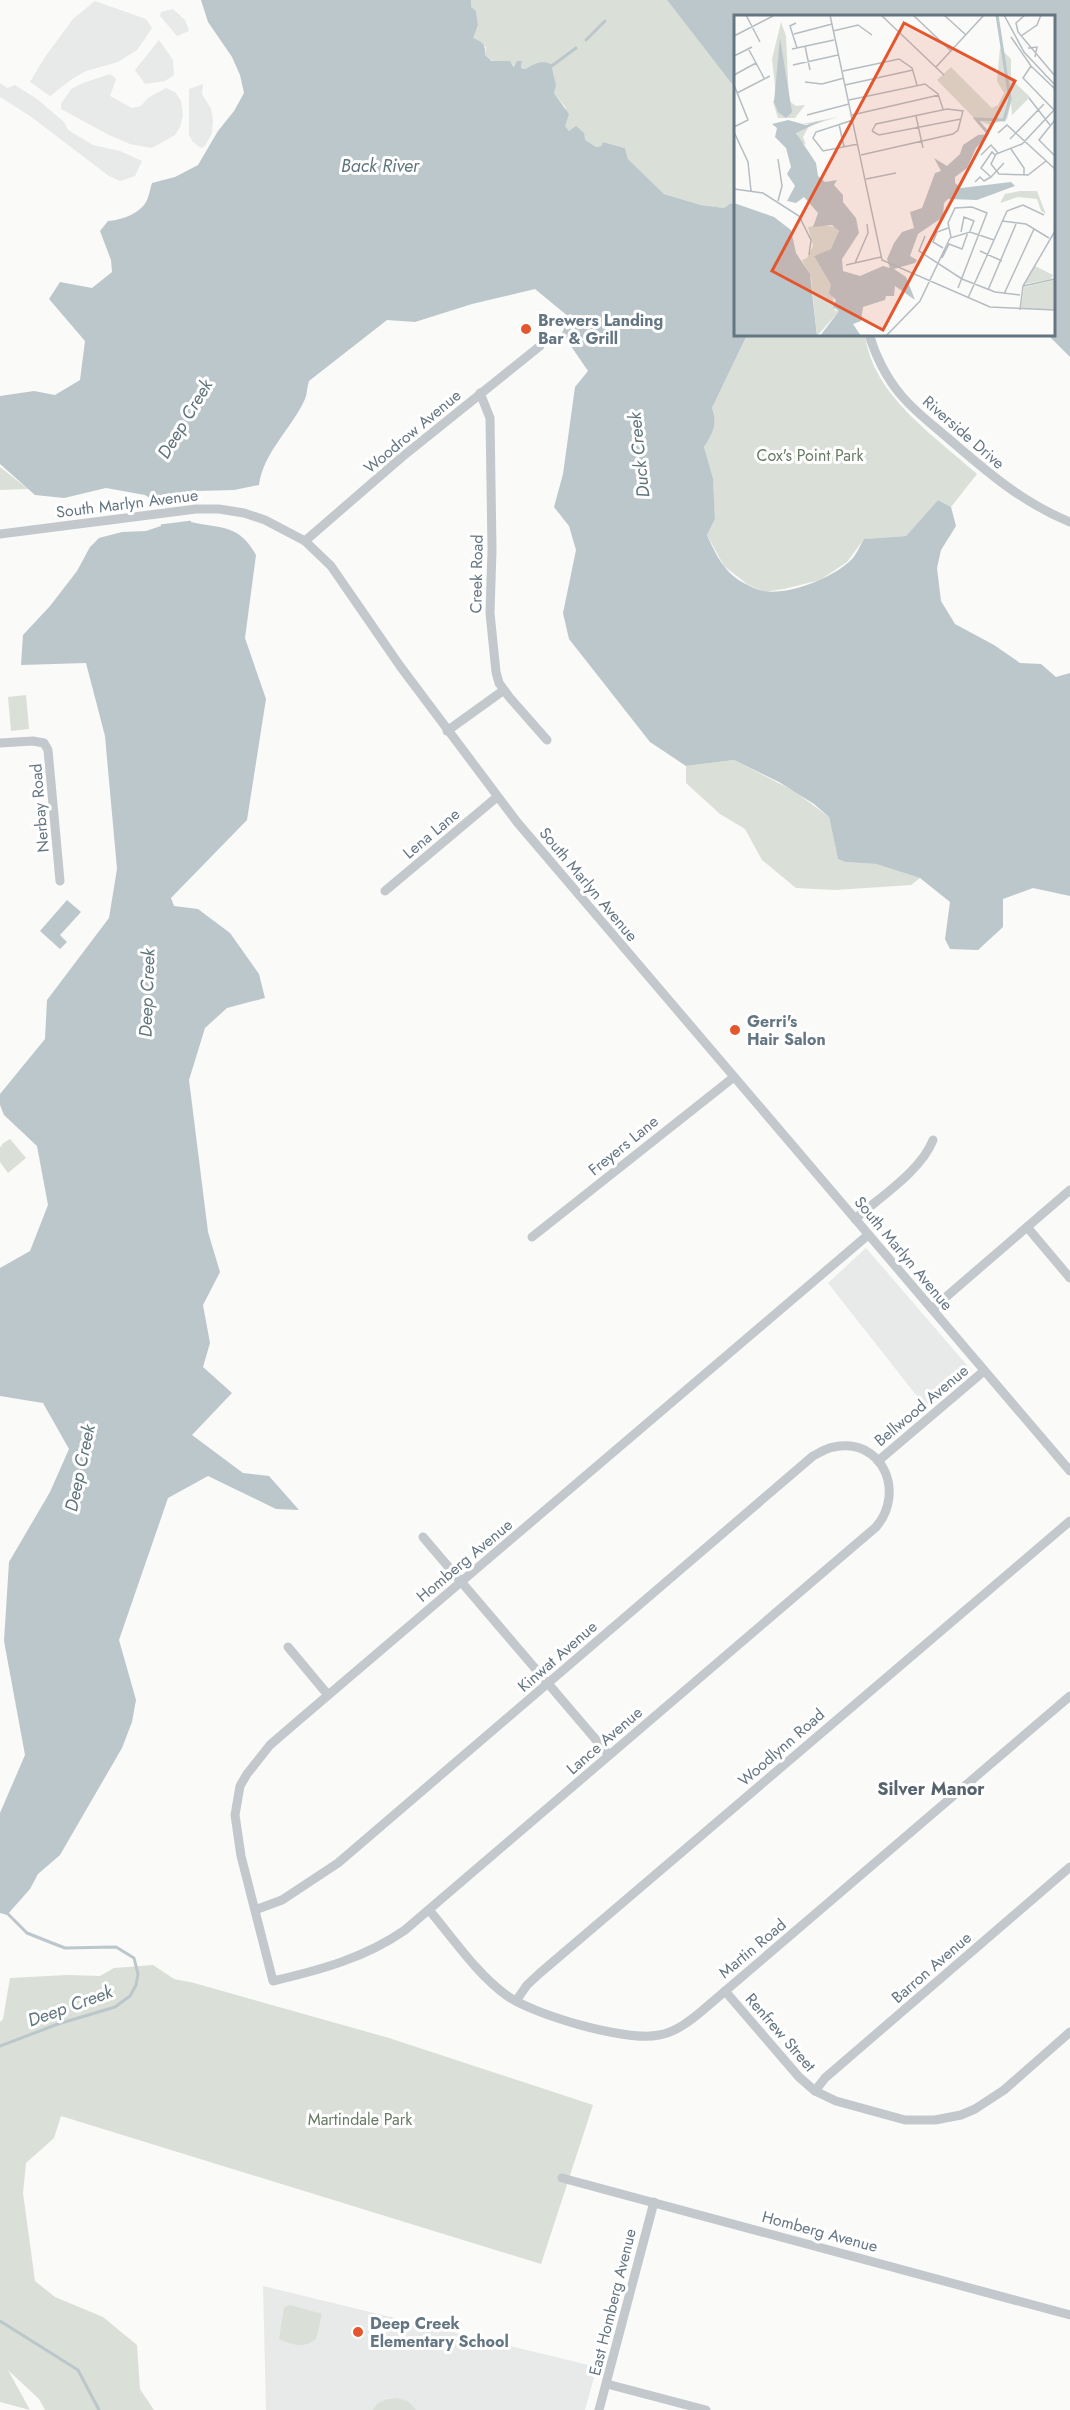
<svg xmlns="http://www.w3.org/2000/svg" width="1070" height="2410" font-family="Jost,sans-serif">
  <rect width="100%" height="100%" fill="#fafaf8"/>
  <!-- built -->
  <g fill="#e8e9e9">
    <path d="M95,1L146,19L152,28L137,50L118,62L86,71L72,79L50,96L30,82L45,57L73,19Z"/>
    <path d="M173,9L185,20L189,31L177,36L160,16L161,12Z"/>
    <path d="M159,40L173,60L174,75L165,81L145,84L135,70Z"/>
    <path d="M110,74L116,79L110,96L132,108L141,106L148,98L166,88L175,92L181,101L183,115L180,127L175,135L152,148L130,144L109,135L61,109V104L71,89L83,83Z"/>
    <path d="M0,83L7,88L15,85L37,99L64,122L68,130L93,145L120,151L142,161L135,176L120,181L109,176L30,116L0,97Z"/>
    <path d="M203,84L202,94L211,109L213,120L212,133L205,146L201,148L192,141L189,134V89Z"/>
    <path d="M866,1248L972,1371L927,1409L828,1283Z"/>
    <path d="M263,2286L597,2367L585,2410H266Z"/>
  </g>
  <!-- green -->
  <g fill="#dadfd7">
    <path d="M471,0H667L735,88V205L731,203L724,208L701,205L664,194L628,159L625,148L603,142L601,146L596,147L569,131L565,126L566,108L554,93V74L521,68L522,62L515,67L510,61H493L485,55L486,47L472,38L478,25L476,12L471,8Z"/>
    <path d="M747,335H865C873,396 934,435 977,474L951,507L938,500L906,536L864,539L847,562L820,580L784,589L764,592L747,584L724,566L707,535L715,519L713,485L704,447C713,433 718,424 712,408Z"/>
    <path d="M0,467L28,489L0,490Z"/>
    <path d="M26,695L29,729L11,731L8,697Z"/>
    <path d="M734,760L794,791L829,817L838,859L845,862L876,864L920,878L911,885L835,890L796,888L762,860L745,829L720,814L686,783V766Z"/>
    <path d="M10,1139L26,1158L8,1173L0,1162V1146L2,1147V1144Z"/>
    <path d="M153,1965L174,1979L194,1983L389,2038L593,2105L541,2264L61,2116L54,2138L26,2163L23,2193L35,2281L55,2297L103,2317L137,2345L140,2389L154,2410H45L39,2399L8,2370L30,2410L0,2402V2022L3,2019L10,1978L67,1975L100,1976L114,1968Z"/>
    <path d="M290,2305L322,2314L316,2339C303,2349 293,2345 279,2339L284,2308Z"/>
    <path d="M397,2398L408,2401L416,2410H373C378,2400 387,2399 397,2398Z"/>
  </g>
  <!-- water -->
  <g fill="#bbc7cb">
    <path d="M201,0H471V7L476,11L478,25L473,38C482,42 486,44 485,55L492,61H510L514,67L517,61H522L521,68L526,69C534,64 541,60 551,64L556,85L554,93L569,114L565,126L569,131L576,126L584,133L585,140L596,147L601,146L603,142L625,148L628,159L664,194L701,205L724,208L731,203L735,205L736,334L747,335L712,408C718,424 713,433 704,447L713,479L715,519L707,535C715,553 724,572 742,582C748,585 757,590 763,591C788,596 835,577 852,559C857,554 860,545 864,539L906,536L938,500L951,507L956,526L941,550L937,568L941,601L955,624L994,645L1020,663L1041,664L1056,677L1070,673V896L1033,888L1003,899V927L978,950L950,949L945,939L950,902L920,878L876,864L845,862L838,859L829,817L814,804L779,782L734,760L686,766L650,742L569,639L563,613L576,550L569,526L554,507L563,474L575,387L588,371L562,333L569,317L535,289L472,304L415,322L387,320L309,381C307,387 307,394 305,399C291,430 264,451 259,485L234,490L196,491L190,496L191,522C222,529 239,524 256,555L245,638L266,699L247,820L171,898L174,906L198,909L230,933L259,974L265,998L227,1008L205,1028L189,1080L208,1232L220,1272L203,1305L210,1343L203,1367L232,1393L192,1435L243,1473L269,1476L299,1510L276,1509L208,1476L168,1498L119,1640L136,1700L132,1722L122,1748L60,1855L38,1874L30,1889L7,1915L0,1913V1813L25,1755L4,1641L9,1562L50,1492L69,1449L43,1403L0,1396V1268L30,1251L48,1205L37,1146L4,1115L0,1105V1094L45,1039L47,1000L109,918L117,869L105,736L86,663L21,665L23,635L50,606L77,571L90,547L99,538L122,532L146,531L161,526L158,503L145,495L106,488L64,498L35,495L0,464V396L34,391L55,395L80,380L85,341L49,299L60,282L92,288L112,272L111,260L100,231L108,221C121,220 139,214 146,202C149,197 150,189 152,183L175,177L198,165L218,131L234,111L244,93L240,75L232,57L208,22Z"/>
    <path d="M667,0H1070V357L1048,335L1054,334V16H736L735,88Z"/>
    <path d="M67,900L81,912L60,935L67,942L60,949L40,931Z"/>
  </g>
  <!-- pier -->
  <path fill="#fafaf8" d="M193,500L196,520L156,525L158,524L156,505Z"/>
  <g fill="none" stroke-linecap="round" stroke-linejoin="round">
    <!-- stream -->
    <g stroke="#bbc7cb" stroke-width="3">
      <path d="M586,40L605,21"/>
      <path d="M549,68L576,48"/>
      <path d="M0,2046L58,2024L115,2007L130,1996L136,1985L138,1974L134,1958L116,1947L65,1948L47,1941L27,1933L6,1912"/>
      <path d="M0,2321L78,2370L99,2410"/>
    </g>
    <!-- minor -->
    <g stroke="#c3c8cc" stroke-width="9">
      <path d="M869,334C875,355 887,379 901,395C915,412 933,425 949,439C987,472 1023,503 1070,522"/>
      <path d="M480,393L490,418L492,550L490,613L496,672L499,683L510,698L547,740"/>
      <path d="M0,534L196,509H219L244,513L265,520L305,541L331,566L400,666L517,822L1070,1471"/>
      <path d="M305,541L402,457L540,346"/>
      <path d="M447,731L504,690"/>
      <path d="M0,743L33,741L44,743L48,750L60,881"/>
      <path d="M385,891L497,797"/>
      <path d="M855,1219C880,1197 921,1171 933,1140"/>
      <path d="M1027,1227L1070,1278"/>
      <path d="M532,1237L734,1077"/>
      <path d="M932,1309L1070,1190"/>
      <path d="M878,1461L984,1371"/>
      <path d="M423,1537L609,1755"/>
      <path d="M288,1647L328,1695"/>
      <path d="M255,1910L282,1900L338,1863L813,1456C819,1453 826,1448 834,1447C882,1437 906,1492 876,1527L405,1930C365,1958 320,1970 273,1981L241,1856L235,1815L240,1786L247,1774L270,1745L299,1720L868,1235"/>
      <path d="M429,1910C453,1938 476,1973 506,1995C533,2015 627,2042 659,2035C676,2032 690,2021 703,2010L1070,1696"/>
      <path d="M725,1991L799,2077L815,2091L836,2101L905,2120H935L961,2115L975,2109L1004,2090L1070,2032"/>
      <path d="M516,2001L527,1985L540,1973L1070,1521"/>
      <path d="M815,2091L825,2078L1070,1867"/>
      <path d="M562,2178L1070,2315"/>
      <path d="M607,2384L706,2410"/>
      <path d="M599,2410L654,2202"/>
    </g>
  </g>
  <!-- markers -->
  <g fill="#e4572e" stroke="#fff" stroke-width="2">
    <circle cx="526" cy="329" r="6"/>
    <circle cx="735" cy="1030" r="6"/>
    <circle cx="358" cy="2332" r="6"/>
  </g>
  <g text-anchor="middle" stroke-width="6" stroke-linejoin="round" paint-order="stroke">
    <!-- poi labels -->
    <g font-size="16" font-weight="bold" fill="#657683" stroke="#fff" text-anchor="start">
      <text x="538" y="326">Brewers Landing<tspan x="538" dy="18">Bar &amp; Grill</tspan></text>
      <text x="747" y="1027">Gerri's<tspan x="747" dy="18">Hair Salon</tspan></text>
      <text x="370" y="2329">Deep Creek<tspan x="370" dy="18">Elementary School</tspan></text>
    </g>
    <!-- street labels -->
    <g font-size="16" fill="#657683" stroke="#fff">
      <text transform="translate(412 431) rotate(-40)" y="6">Woodrow Avenue</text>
      <text transform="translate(964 432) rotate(41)" y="6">Riverside Drive</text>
      <text transform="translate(127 503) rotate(-7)" y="6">South Marlyn Avenue</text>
      <text transform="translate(476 574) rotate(-89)" y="6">Creek Road</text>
      <text transform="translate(39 808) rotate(-95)" y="6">Nerbay Road</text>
      <text transform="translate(431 833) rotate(-40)" y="6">Lena Lane</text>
      <text transform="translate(589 884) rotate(50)" y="6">South Marlyn Avenue</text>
      <text transform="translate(623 1145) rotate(-39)" y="6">Freyers Lane</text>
      <text transform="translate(904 1253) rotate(50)" y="6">South Marlyn Avenue</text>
      <text transform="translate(921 1405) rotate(-40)" y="6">Bellwood Avenue</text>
      <text transform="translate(464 1560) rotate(-40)" y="6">Homberg Avenue</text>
      <text transform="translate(557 1656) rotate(-41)" y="6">Kinwat Avenue</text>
      <text transform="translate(604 1740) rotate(-41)" y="6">Lance Avenue</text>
      <text transform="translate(781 1747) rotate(-41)" y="6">Woodlynn Road</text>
      <text transform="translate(752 1948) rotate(-40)" y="6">Martin Road</text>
      <text transform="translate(931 1967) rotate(-41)" y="6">Barron Avenue</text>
      <text transform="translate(781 2032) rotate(49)" y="6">Renfrew Street</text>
      <text transform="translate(820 2231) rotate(15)" y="6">Homberg Avenue</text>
      <text transform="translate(612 2302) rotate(-76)" y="6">East Homberg Avenue</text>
    </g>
    <!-- park labels -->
    <g font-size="16" fill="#687a64" stroke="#fff">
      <text x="810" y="461">Cox's Point Park</text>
      <text x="360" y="2125">Martindale Park</text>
    </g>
    <!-- water labels -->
    <g font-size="18" font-style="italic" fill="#60757c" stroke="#fff">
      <text x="380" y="172">Back River</text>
      <text transform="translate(185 419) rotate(-59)" y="6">Deep Creek</text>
      <text transform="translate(639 455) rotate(-96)" y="6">Duck Creek</text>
      <text transform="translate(147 993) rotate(-88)" y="6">Deep Creek</text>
      <text transform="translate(80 1468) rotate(-78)" y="6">Deep Creek</text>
      <text transform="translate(70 2006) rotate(-20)" y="6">Deep Creek</text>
    </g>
    <!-- neighbourhood labels -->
    <g font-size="18" font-weight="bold" fill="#57646e" stroke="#fff">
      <text x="931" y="1795">Silver Manor</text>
    </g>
  </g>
  <!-- overview -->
  <g transform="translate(734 15)">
    <rect width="321" height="321" fill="#fafaf8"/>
    <path d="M47,7L52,21L55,86L62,91L71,90L61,103H44L39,87L42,80L38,44ZM266,33L277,44V68L278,65L296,82L278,100L277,88L273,104L256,110L241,104L203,65L217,52L258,93L264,90L270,78L263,66ZM104,102L75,111L69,122L72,130L64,126L63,117L78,109H68ZM286,176H303L312,199L307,196L303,184L284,182L266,188L271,179ZM85,210L102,212L105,217L98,234L80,241L97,270L101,296L106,295L83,321L77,262L68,245L73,243L79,231L74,212ZM301,251L319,260L317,264L291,269ZM321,265V294H287L290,272Z" fill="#dadfd7"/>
    <path d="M46,23L58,97L52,103L44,97L40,87ZM54,105L72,110L90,105L62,118L82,148L84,161L91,167L103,165L100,170L109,180V187L122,203L125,218L108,244L109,256L126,261L149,251L156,253L153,244L160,228L168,217L180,213L176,197L188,193L201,158L207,156L200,143L213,151L226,139L229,130L244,120L255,119L242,133L233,153L221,162V168L227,173L277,167L281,171L243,185L214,184L210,188L209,202L184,219L176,241L183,245L181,248L160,254L172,262L181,285L161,271L160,281H152L151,285L129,292L127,306L119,309L127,321H86L105,296L99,292L102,285L95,278L97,270L80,241L97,234L105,216L98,210L79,212L84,198L70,182L62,188L53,186L61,171L53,159L57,152L52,133L41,122L43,113L38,109ZM0,188L40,202L57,215L62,238L76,259L83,321H0Z" fill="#bbc7cb"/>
    <path fill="none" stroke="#bbc7cb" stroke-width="3" d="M253,117L242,104L270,105L276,84L263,0"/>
    <path fill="none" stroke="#b5bdc2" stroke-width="1.5" d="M12,0L26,27M96,0L148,245L256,292L321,295M147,0L210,60M179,0L217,36M210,0L232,20M270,0L290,37L321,70M291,0L282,8L284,17L321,61M62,8L56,11L63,33M99,16L124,10L138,20M60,19L98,9M0,21L39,1M287,21L303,10L307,0M277,22L297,51L321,74M71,31L76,55M14,33L30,63M294,33L303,32L301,42M58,34L100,25M0,41L18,32M59,50L104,40M297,51L289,63L320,95M202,52L250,0M109,56L165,44L178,53L183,70M0,60L22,48M71,67L88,69L110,63M0,70L14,105L0,112M111,70L179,55M3,78L36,61M295,83L316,110M115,85L191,69L204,79L209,94M73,100L115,89M118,100L205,80M182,101L189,133M119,105L82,117L79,123L89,136L124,129M321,105L305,125L321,141M105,109L110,132M138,116L145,120L227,104M0,117L14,147L17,176M264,118L273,110L321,154M276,124L310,89M277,134L290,153V160M127,140L219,119L224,115L229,96L213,94L142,109L138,116M247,140L257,130L264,138M261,140L258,137L247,153L257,162L270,148M312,146L294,160L265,159L257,149L262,139L288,129L321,94M132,164L162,158M241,167L246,162L250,166L257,162M0,174L29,178L65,201L77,225L75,240M44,186L48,171L44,144M268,206L292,209L315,223M227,217L230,202L240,206L236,216M191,221L185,236L228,264L261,277L286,280M217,222L214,208L221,193L238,192L253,198L224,273M209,233L199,227L203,217L214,213M246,236L268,246M208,243L215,229L228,234L234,217M121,248L134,218L133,209M112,250L147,242M289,271L321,264M254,275L282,209M270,279L300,214M234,283L273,196L289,190L310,200M286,295L289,271L321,216M152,321L186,286L216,223L236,217L260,225"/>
    <path fill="#e4572e" fill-opacity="0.15" stroke="#e4572e" stroke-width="3" d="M170,8L281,66L149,315L38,256Z"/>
    <rect width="321" height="321" fill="none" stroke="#657683" stroke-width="3"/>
  </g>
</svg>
